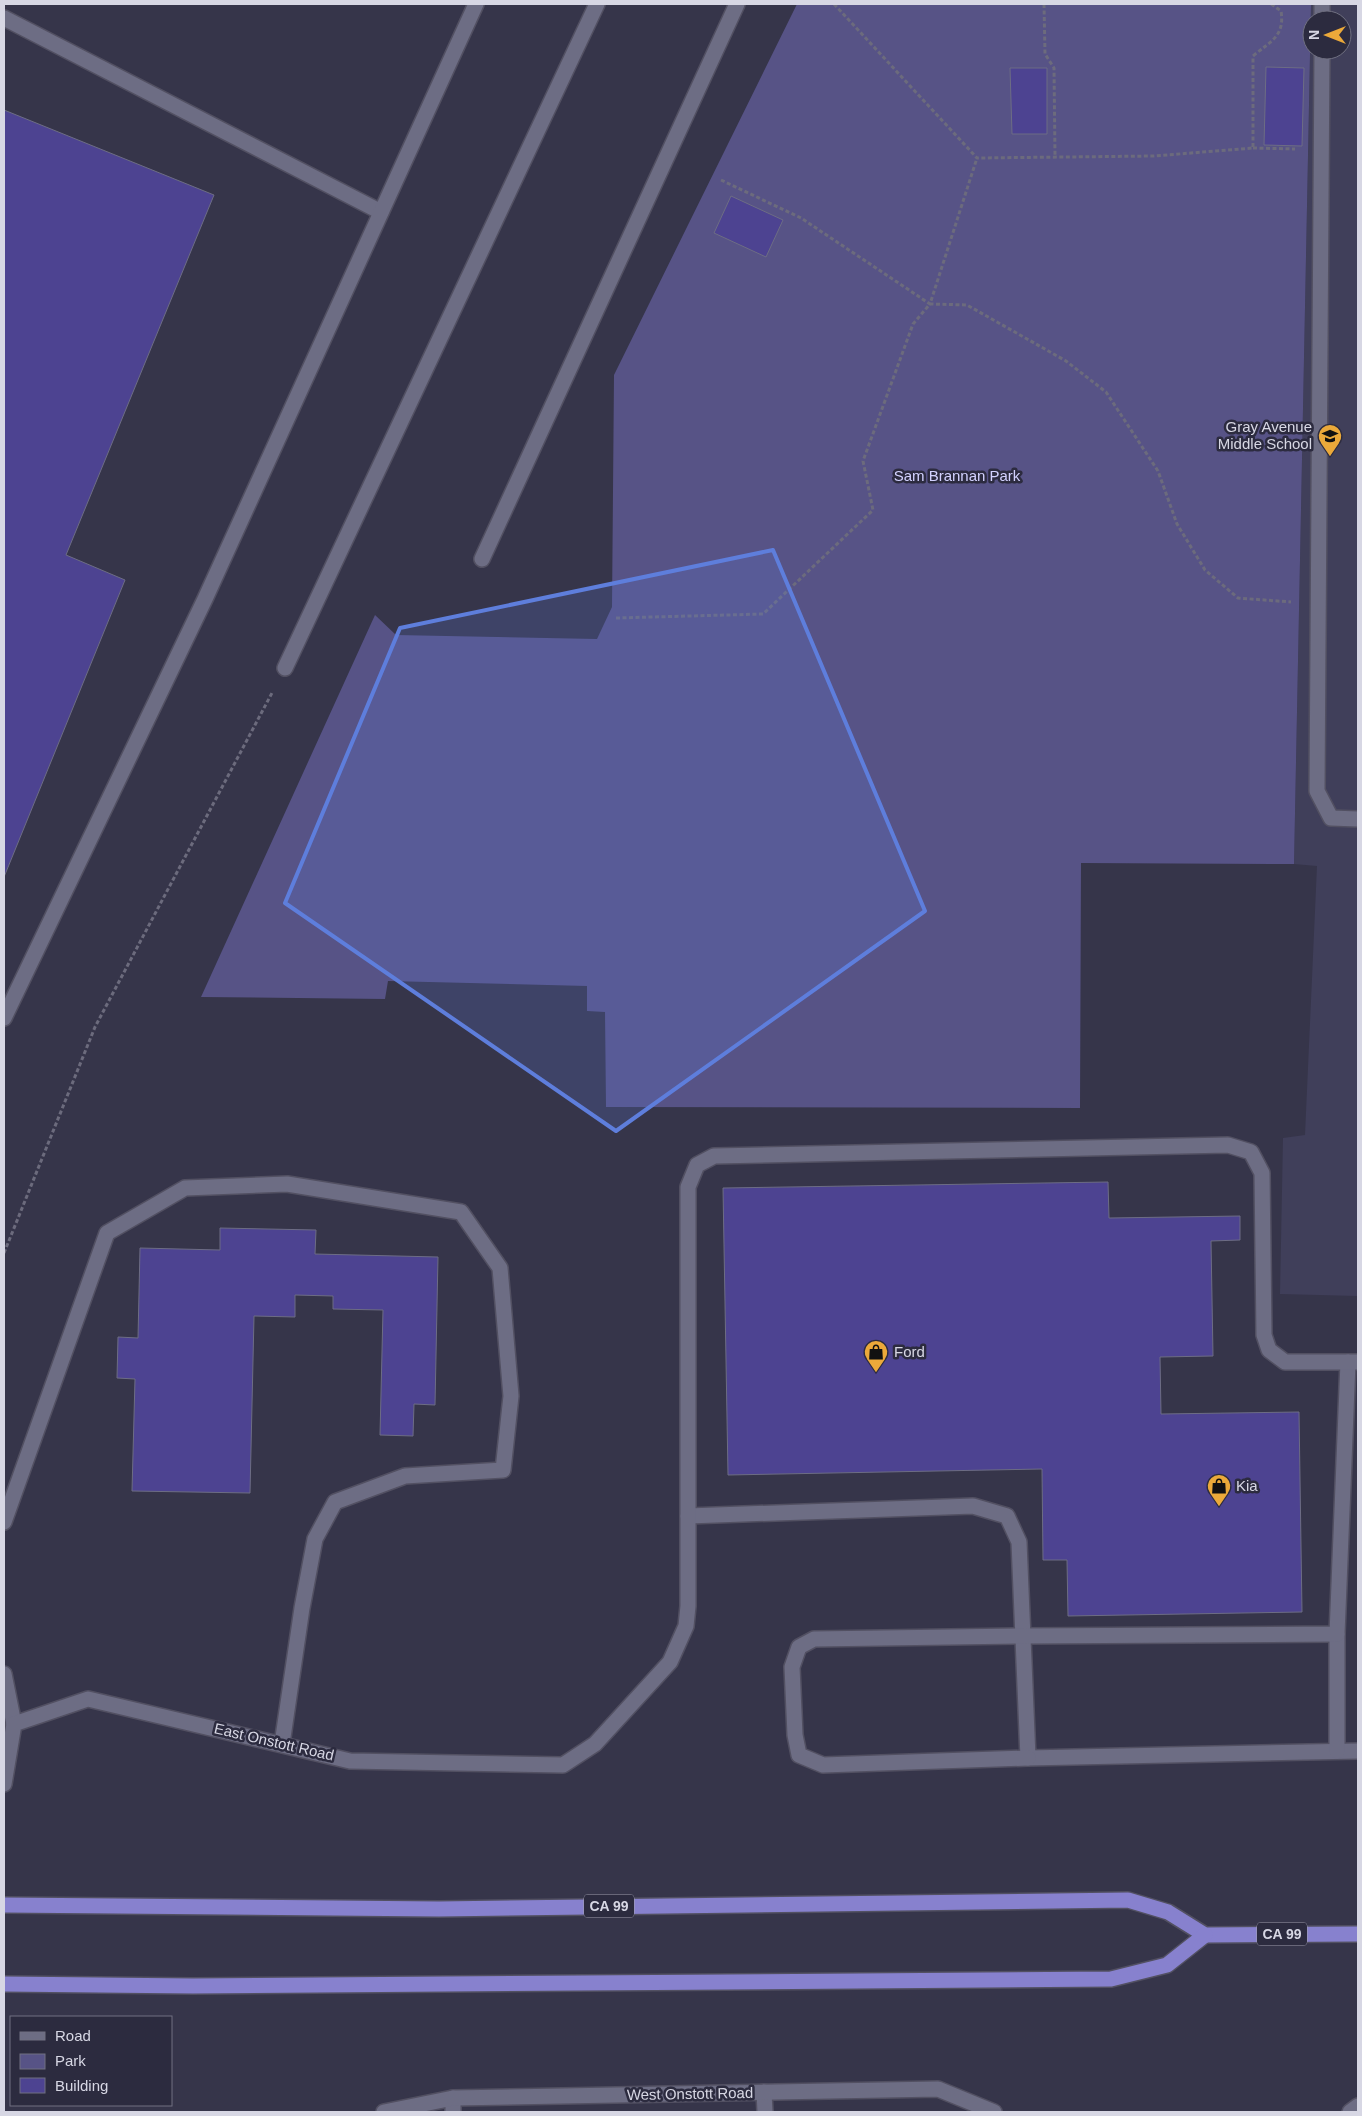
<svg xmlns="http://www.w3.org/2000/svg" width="1362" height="2116" font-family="Helvetica,sans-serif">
  <rect width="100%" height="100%" fill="#36354a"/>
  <!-- built -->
  <path fill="#403f5a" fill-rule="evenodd" d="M1311,4H1358V1296L1280,1294L1283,1138L1305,1135L1317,866L1294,864ZM1312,20H1342V50H1312Z"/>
  <!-- green -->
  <path fill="#575386" d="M797,4H1311L1294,864L1081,863L1080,1108L606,1107L605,1012L587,1011V986L388,981L385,999L201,997L375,615L396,635L597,639L612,607L614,375Z"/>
  <!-- building -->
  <g fill="#4d4391" stroke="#6d6d84">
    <path d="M1266,67L1304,68L1302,146L1264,145Z"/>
    <path d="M1010,68H1047V134H1012Z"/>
    <path d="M4,110L214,195L66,555L125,580L4,877Z"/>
    <path d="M731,196L783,220L766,257L714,233Z"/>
    <path d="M1108,1182L1109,1218L1240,1216V1240L1211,1241L1213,1356L1160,1357L1161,1414L1299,1412L1302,1612L1068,1616L1067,1560H1043L1042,1469L728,1475L723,1188Z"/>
    <path d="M220,1228L316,1230L315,1254L438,1257L435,1405L414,1404L413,1436L380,1435L383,1310L333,1309V1296L295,1295V1317L254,1316L250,1493L132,1491L135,1379L117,1378L118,1337L138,1338L140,1248L220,1250Z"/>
  </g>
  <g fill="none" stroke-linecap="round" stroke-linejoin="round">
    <!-- lane casing -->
    <g stroke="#525062" stroke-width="18">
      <g id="lane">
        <path d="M4,18L381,212"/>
        <path d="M1322,20V4"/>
        <path d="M1322,50L1317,791L1331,818L1358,819"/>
        <path d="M482,559L737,4"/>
        <path d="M285,668L597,4"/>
        <path d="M4,1018L205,599L476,4"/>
        <path d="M688,1516L973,1506L1007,1516L1019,1542L1028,1758L1358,1751"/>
        <path d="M4,1522L107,1233L185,1188L287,1184L461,1212L500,1268L511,1396L503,1470L405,1476L335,1502L315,1539L302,1608L282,1744"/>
        <path d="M1337,1634V1751"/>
        <path d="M4,1674L14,1724"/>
        <path d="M1028,1758L823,1765L799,1755L795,1735L792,1667L799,1647L814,1639L1023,1636L1337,1634L1348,1362"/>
        <path d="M4,1784L14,1724L88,1699L350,1761L563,1765L595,1744L670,1662L686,1626L688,1606V1187L697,1165L714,1156L1228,1145L1251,1152L1262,1173L1264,1335L1269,1350L1285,1362H1358"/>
        <path d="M764,2092L765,2112"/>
        <path d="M453,2112V2098"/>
        <path d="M1350,2112L1358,2106"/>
      </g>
    </g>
    <!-- street casing -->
    <g stroke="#525062" stroke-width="18">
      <path id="street" d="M384,2112L453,2098L938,2089L994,2112"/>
    </g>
    <!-- highway casing -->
    <g stroke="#525062" stroke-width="18">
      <g id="highway">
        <path d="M4,1905L439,1909L1128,1900L1168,1912L1205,1935L1358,1934"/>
        <path d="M4,1984L193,1986L1111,1979L1167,1965L1205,1935"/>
      </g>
    </g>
    <!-- path -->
    <g stroke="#6c6b7d" stroke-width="3" stroke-dasharray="4 2.5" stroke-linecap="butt">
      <path d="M834,4L977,158L1154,156L1253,148V56C1271,41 1285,36 1281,11L1271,4"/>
      <path d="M1044,4L1045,54L1054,68L1055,156"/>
      <path d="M1253,148L1295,149"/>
      <path d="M721,180L801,218L930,304L977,158"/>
      <path d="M616,618L763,614L873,510L863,461L913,324L930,304L967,305L1066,361L1106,392L1158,471L1177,524L1205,570L1238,598L1291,602"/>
      <path d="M4,1253L95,1027L273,691"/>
    </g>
    <!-- lane -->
    <use href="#lane" stroke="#6d6d84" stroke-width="15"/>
    <!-- street -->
    <use href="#street" stroke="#6d6d84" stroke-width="15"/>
    <!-- highway -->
    <use href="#highway" stroke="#8781ce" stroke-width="15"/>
  </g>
  <!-- marked area -->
  <path fill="#5e7edc" fill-opacity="0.2" stroke="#5e7edc" stroke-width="4" stroke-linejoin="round" d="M773,550L925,911L616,1131L285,903L400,628Z"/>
  <!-- icons -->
  <defs>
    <g id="school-pin" transform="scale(1.25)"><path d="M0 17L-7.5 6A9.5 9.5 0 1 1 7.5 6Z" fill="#eba93a" stroke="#2c2b3f"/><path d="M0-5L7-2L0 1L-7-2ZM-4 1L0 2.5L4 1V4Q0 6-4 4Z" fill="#111"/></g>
    <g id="shop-pin" transform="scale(1.25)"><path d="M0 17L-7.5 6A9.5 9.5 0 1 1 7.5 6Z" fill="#eba93a" stroke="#2c2b3f"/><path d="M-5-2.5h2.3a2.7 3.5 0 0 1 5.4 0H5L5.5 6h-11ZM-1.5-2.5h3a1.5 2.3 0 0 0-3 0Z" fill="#111"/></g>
  </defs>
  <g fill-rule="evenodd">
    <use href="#school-pin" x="1330" y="436"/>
    <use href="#shop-pin" x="876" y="1352"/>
    <use href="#shop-pin" x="1219" y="1486"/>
  </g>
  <g text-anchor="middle" stroke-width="5" stroke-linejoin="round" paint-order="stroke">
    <!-- shield labels -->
    <g fill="#2c2b3f" stroke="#a4a3b2" stroke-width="1">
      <rect x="584" y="1894.5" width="50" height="23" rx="4"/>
      <rect x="1257" y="1922.5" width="50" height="23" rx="4"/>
    </g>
    <g font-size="14" font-weight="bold" fill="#d7d7e4">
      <text x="609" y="1911">CA 99</text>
      <text x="1282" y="1939">CA 99</text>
    </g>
    <!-- poi labels -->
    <g font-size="15" fill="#d7d7e4" stroke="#2c2b3f" text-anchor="start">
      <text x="1312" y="432" text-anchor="end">Gray Avenue<tspan x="1312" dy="17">Middle School</tspan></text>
      <text x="894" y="1357">Ford</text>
      <text x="1236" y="1491">Kia</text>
    </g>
    <!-- park labels -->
    <g font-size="15" fill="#d3d2ff" stroke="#2c2b3f">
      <text x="957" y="481">Sam Brannan Park</text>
    </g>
    <!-- street labels -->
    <g font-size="15" fill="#d7d7e4" stroke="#2c2b3f">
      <text transform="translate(274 1742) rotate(13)" y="5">East Onstott Road</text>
      <text transform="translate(690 2094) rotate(-1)" y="5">West Onstott Road</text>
    </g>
  </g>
  <!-- border -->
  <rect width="1362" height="2116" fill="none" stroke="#d7d7e4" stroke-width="10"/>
  <!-- legend -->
  <rect x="10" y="2016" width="162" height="90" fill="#2c2b3f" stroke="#707081"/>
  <rect x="20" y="2032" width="25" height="8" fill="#6d6d84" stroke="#707081"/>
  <text x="55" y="2041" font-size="15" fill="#d7d7e4">Road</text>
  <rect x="20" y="2054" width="25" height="15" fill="#575386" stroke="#707081"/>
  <text x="55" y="2066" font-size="15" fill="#d7d7e4">Park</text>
  <rect x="20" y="2078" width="25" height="15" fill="#4d4391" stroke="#707081"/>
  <text x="55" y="2091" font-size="15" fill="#d7d7e4">Building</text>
  <!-- north arrow -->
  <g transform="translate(1327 35) rotate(270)"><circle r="24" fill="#2c2b3f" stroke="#707081"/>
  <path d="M0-4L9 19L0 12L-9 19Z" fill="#eba93a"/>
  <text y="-8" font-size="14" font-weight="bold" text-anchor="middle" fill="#d7d7e4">N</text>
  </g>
</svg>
